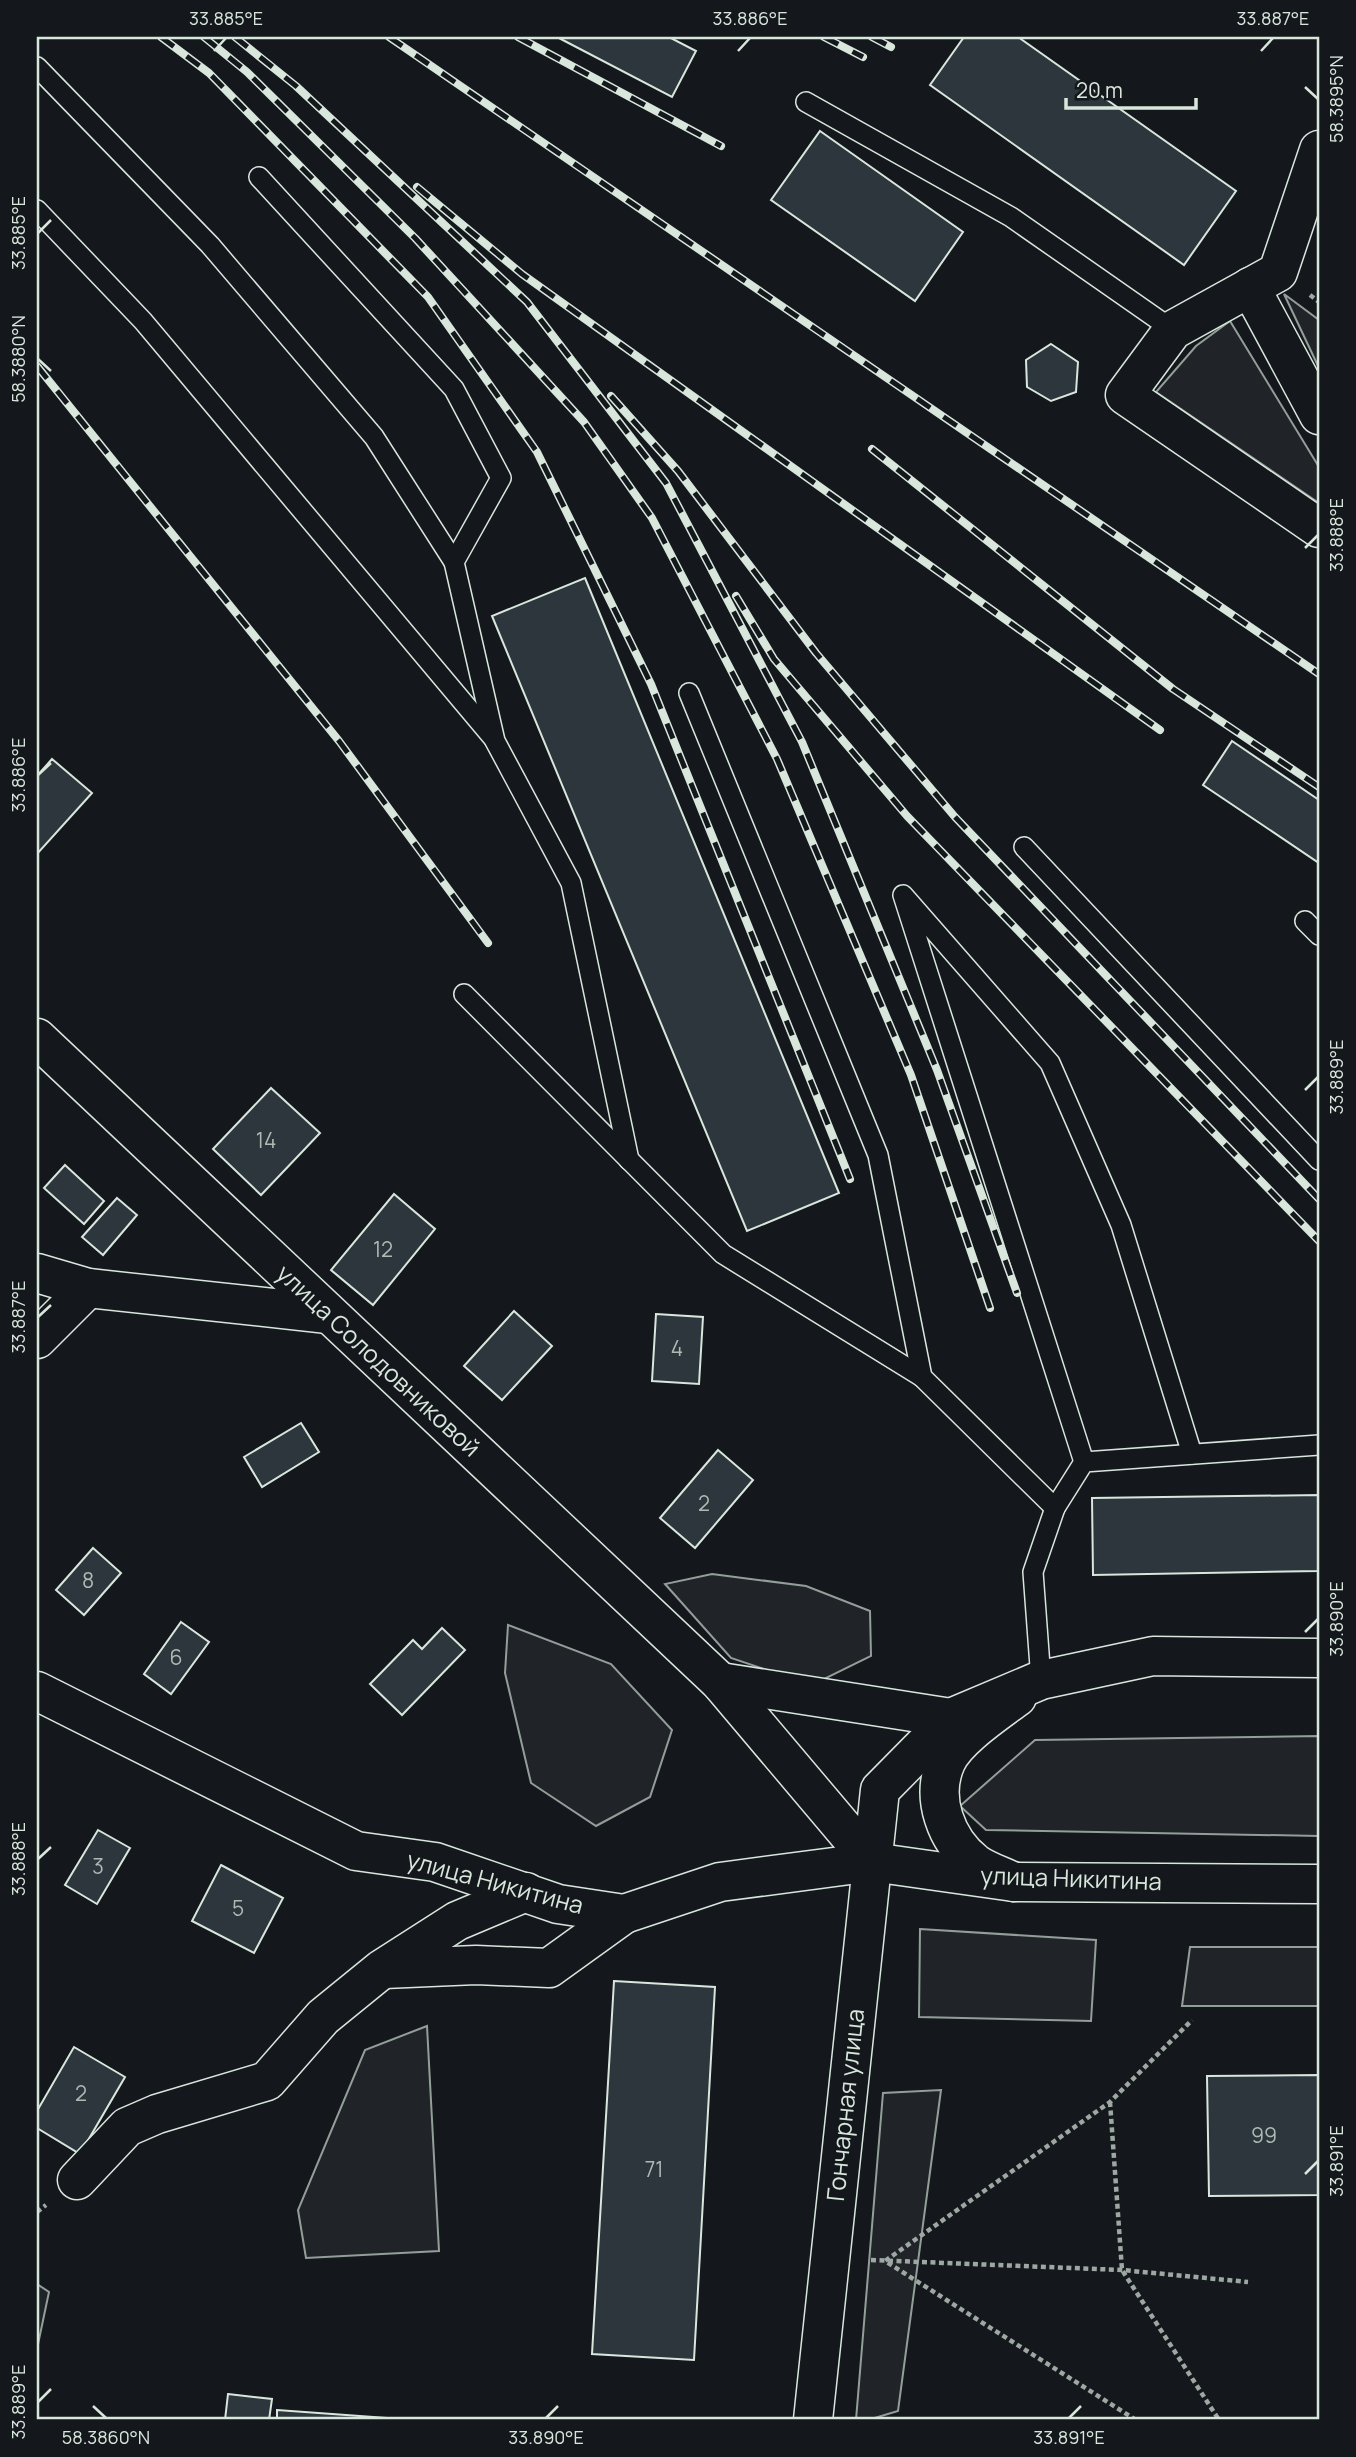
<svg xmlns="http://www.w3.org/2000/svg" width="1356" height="2457" font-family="Manrope,sans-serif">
  <rect width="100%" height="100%" fill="#14181c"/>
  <!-- green -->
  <g fill="#202428" stroke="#939e99" stroke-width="2">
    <path d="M1284,294L1319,320V368Z"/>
    <path d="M1230,321L1319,467V503L1156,392L1196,346Z"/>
    <path d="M712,1574L806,1586L870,1611L871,1656L812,1685L731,1658L665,1584Z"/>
    <path d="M508,1625L611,1664L672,1730L650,1797L596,1826L531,1783L505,1673Z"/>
    <path d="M1319,1736V1836L986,1830L960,1806L1035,1740Z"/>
    <path d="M920,1929L1096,1940L1091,2021L919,2017Z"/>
    <path d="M1190,1947H1319V2006H1182Z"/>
    <path d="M427,2026L439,2251L306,2258L298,2210L365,2050Z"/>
    <path d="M941,2090L898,2411L868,2420H856L883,2093Z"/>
    <path d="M37,2284L49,2292L37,2349Z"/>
  </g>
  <!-- building -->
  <g fill="#2c363c" stroke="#d8e6dc" stroke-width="2">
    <path d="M557,37H669L696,51L672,97Z"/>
    <path d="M964,37H1018L1236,191L1184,265L930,85Z"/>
    <path d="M820,131L963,232L915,301L771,200Z"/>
    <path d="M1051,344L1078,362L1076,392L1051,401L1027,387L1026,360Z"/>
    <path d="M585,578L839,1193L747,1231L492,616Z"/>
    <path d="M1232,741L1319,800V863L1203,785Z"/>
    <path d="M52,759L92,793L37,854V776Z"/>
    <path d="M271,1088L320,1133L261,1195L213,1149Z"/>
    <path d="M65,1165L104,1201L84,1224L44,1188Z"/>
    <path d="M394,1194L435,1229L373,1305L331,1270Z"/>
    <path d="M117,1198L137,1215L103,1255L82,1237Z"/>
    <path d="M514,1311L552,1346L502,1400L464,1366Z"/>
    <path d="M656,1314L703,1317L699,1384L652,1381Z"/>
    <path d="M301,1423L319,1452L262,1487L244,1457Z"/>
    <path d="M718,1450L753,1480L695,1548L660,1518Z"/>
    <path d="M1319,1495V1571L1093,1575L1092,1498Z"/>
    <path d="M93,1548L121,1573L84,1615L56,1590Z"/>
    <path d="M181,1622L209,1642L171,1694L144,1674Z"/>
    <path d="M442,1628L465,1650L402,1715L370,1684L413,1640L422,1649Z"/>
    <path d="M98,1830L130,1848L97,1904L65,1885Z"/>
    <path d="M221,1865L283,1898L254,1953L192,1921Z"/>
    <path d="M614,1981L715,1987L694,2360L592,2354Z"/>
    <path d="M74,2047L125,2077L80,2154L37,2128V2111Z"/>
    <path d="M1319,2075V2195L1209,2196L1207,2076Z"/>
    <path d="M228,2394L272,2399L269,2420H225Z"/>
    <path d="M277,2410L415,2420H277Z"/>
  </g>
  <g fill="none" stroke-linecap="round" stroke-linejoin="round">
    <!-- service casing -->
    <g stroke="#d8e6dc" stroke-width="22">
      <g id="service">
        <path d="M37,67L210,245L374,437L454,562"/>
        <path d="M806,102L1011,217L1173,330"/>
        <path d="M259,177L454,389L501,478L454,562L495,741L571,883L629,1160"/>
        <path d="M37,210L143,321L494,739"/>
        <path d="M689,693L878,1155L922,1377L1055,1508"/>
        <path d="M1024,847L1319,1160"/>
        <path d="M1305,921L1319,935"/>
        <path d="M464,994L723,1254L922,1377"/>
        <path d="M1084,1462L903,895L1050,1063L1121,1225L1192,1454"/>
        <path d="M1041,1680L1033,1572L1055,1508L1084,1462L1319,1445"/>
      </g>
    </g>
    <!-- minor casing -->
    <g stroke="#d8e6dc" stroke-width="41">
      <g id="minor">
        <path d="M1319,150L1278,272L1173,330L1125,395L1319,528"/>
        <path d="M1250,287L1319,415"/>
        <path d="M37,1038L720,1682L872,1862"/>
        <path d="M37,1273L88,1288L328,1314"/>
        <path d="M37,1339L88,1288"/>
        <path d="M720,1682L951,1718"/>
        <path d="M37,1691L356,1851L435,1862L558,1904L624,1914L720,1882L872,1862"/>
        <path d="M1014,1882C1002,1876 986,1871 975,1863C946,1840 930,1798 946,1762C956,1739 997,1712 1017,1697"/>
        <path d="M384,1969L476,1965L549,1968L624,1914"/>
        <path d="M77,2180L127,2127L157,2114L267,2081L323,2017L382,1969L457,1921L526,1892"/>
      </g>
    </g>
    <!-- tertiary casing -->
    <g stroke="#d8e6dc" stroke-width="41">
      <g id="tertiary">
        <path d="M872,1862L1014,1882L1319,1884"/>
        <path d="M813,2420L880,1790L951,1718L1041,1680L1153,1656L1319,1658"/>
      </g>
    </g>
    <!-- path -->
    <g stroke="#9da8a2" stroke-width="4.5" stroke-dasharray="5 3.5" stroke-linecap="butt">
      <path d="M1310,295L1319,302"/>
      <path d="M1110,2102L1122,2270L1219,2420"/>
      <path d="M37,2212L46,2205"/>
      <path d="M871,2260L1122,2270L1248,2282"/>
      <path d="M1136,2420L885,2261L1110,2102L1192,2020"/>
    </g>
    <!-- service -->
    <use href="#service" stroke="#14181c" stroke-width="19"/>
    <!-- minor -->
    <use href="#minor" stroke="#14181c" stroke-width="38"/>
    <!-- tertiary -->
    <use href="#tertiary" stroke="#14181c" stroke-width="38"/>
    <!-- rail casing -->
    <g stroke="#d8e6dc" stroke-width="8">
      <g id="rail">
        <path d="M161,37L209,73L428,297L537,452L651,684L850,1179"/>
        <path d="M204,37L247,72L415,238L584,422L652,518L777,759L911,1075L990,1308"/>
        <path d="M235,37L296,86L527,302L666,483L802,742L937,1070L1017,1293"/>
        <path d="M389,37L1319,674"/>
        <path d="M518,37L721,146"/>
        <path d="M824,37L863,57"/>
        <path d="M872,37L891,47"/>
        <path d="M417,187L522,274L1160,730"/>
        <path d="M37,366L339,741L488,943"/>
        <path d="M611,396L678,471L816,653L955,817L1319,1199"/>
        <path d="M872,449L1173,689L1319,787"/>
        <path d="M736,596L774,659L907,816L1319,1241"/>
      </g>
    </g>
    <!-- rail -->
    <use href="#rail" stroke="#14181c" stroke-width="5" stroke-dasharray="16" stroke-linecap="butt"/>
  </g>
  <!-- ticks -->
  <path fill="none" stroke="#d8e6dc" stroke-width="2.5" d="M214,51L226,38M738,51L750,38M1261,51L1273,38M1305,87L1318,99M38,233L51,220M38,359L51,371M1305,548L1318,535M38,775L51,763M1305,1090L1318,1077M38,1317L51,1305M1305,1632L1318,1619M38,1859L51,1847M1305,2174L1318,2161M38,2402L51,2389M93,2406L106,2418M546,2418L558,2406M1069,2418L1081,2406"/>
  <g text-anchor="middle" stroke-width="5" stroke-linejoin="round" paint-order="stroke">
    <!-- number labels -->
    <g font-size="21" fill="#adbab4">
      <text x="266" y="1148">14</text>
      <text x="383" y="1257">12</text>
      <text x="677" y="1356">4</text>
      <text x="704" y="1511">2</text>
      <text x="88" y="1588">8</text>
      <text x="176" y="1665">6</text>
      <text x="98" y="1874">3</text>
      <text x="238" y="1916">5</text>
      <text x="81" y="2101">2</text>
      <text x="1264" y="2143">99</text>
      <text x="654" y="2177">71</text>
    </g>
    <!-- street labels -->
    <g font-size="24" fill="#d8e6dc" stroke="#14181c">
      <text transform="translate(378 1361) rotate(43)" y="8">улица Солодовниковой</text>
      <text transform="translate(1071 1879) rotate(2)" y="8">улица Никитина</text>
      <text transform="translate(495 1883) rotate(15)" y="8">улица Никитина</text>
      <text transform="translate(846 2105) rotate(-84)" y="8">Гончарная улица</text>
    </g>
  </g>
  <!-- border -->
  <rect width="1356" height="2457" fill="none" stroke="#14181c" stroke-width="77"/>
  <!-- scale -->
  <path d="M1066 98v10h130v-10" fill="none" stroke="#d8e6dc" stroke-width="3.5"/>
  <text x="1076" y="98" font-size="21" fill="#d8e6dc" stroke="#14181c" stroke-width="5" paint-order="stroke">20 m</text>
  <rect x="38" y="38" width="1280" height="2380" fill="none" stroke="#d8e6dc" stroke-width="2.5"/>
  <g font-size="18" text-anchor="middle" fill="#d8e6dc">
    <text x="226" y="25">33.885°E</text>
    <text x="750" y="25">33.886°E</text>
    <text x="1273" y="25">33.887°E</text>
    <text transform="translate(1337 99) rotate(-90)" y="6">58.3895°N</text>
    <text transform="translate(19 233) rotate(-90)" y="6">33.885°E</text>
    <text transform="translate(19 359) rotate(-90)" y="6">58.3880°N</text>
    <text transform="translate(1337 535) rotate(-90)" y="6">33.888°E</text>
    <text transform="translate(19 775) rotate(-90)" y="6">33.886°E</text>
    <text transform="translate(1337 1077) rotate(-90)" y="6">33.889°E</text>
    <text transform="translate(19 1317) rotate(-90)" y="6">33.887°E</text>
    <text transform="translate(1337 1619) rotate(-90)" y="6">33.890°E</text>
    <text transform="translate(19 1859) rotate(-90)" y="6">33.888°E</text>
    <text transform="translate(1337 2161) rotate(-90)" y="6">33.891°E</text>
    <text transform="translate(19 2402) rotate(-90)" y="6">33.889°E</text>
    <text x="106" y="2444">58.3860°N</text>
    <text x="546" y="2444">33.890°E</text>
    <text x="1069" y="2444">33.891°E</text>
  </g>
</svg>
